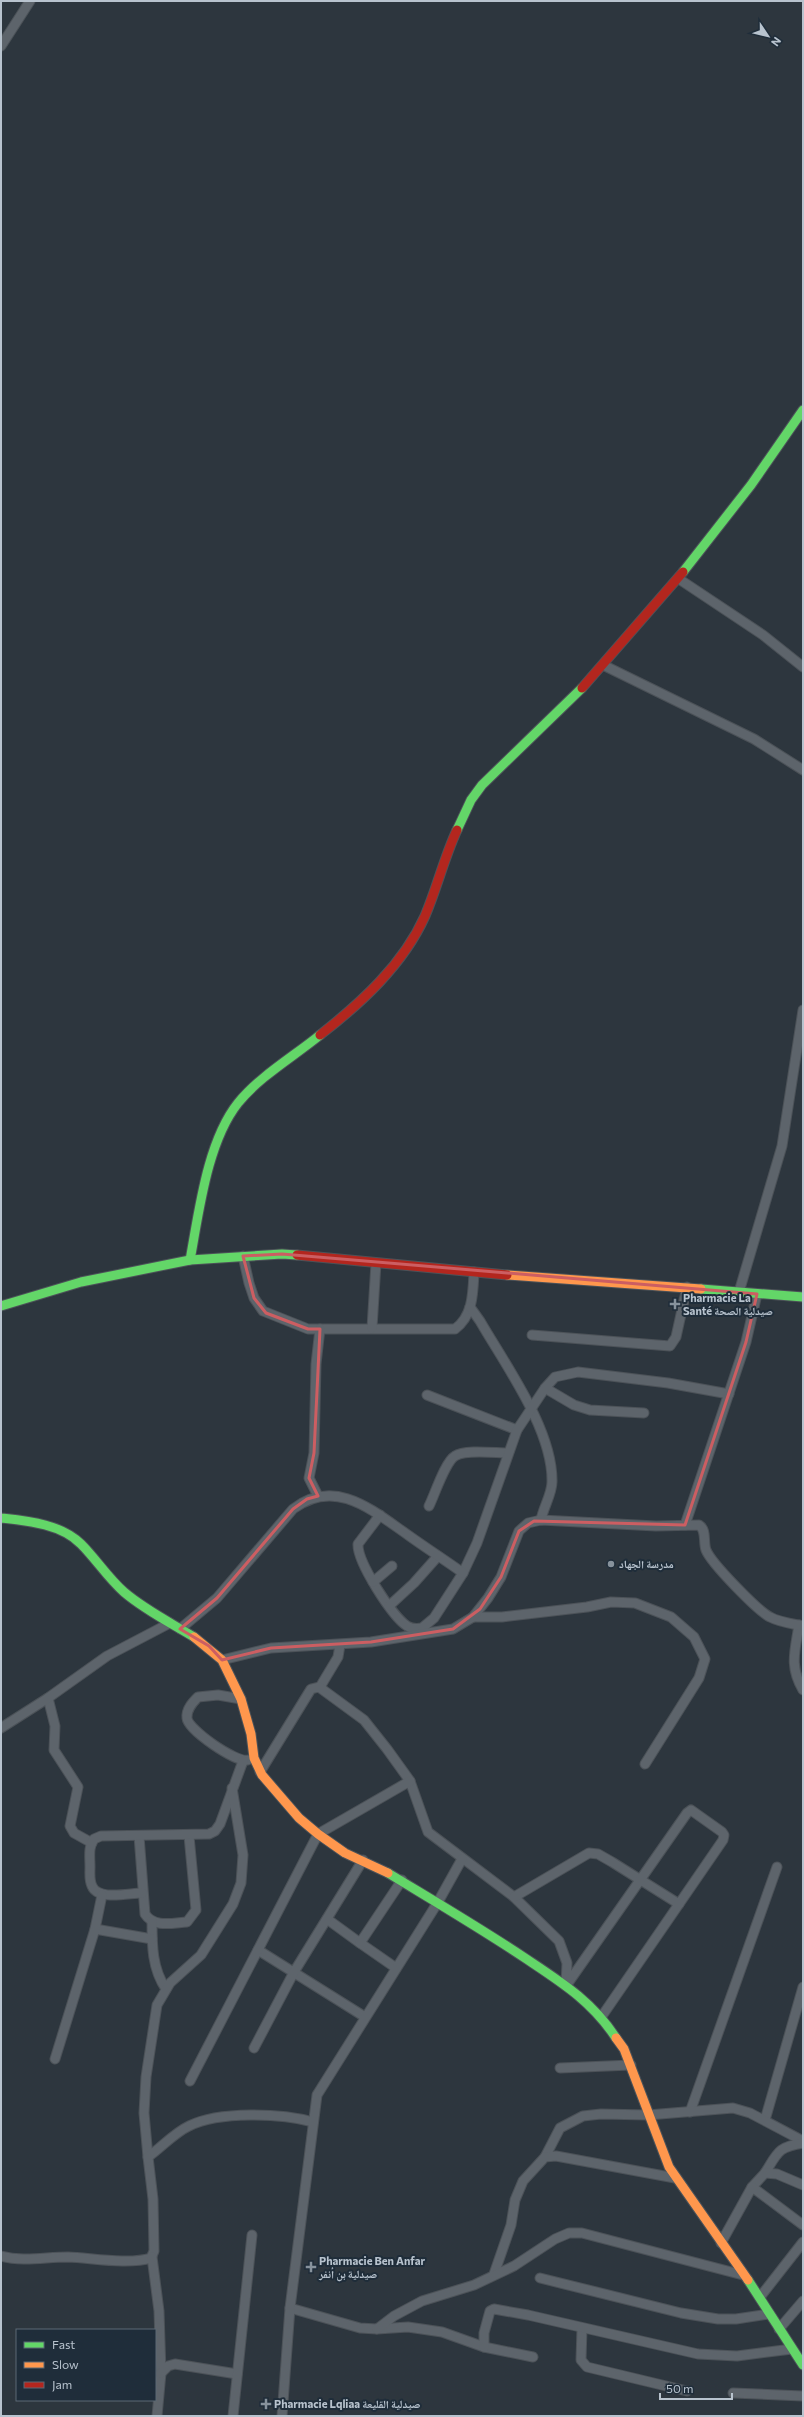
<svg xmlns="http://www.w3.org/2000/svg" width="804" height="2417" font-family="Commissioner,'Noto Naskh Arabic',sans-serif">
  <rect width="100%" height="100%" fill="#2d363e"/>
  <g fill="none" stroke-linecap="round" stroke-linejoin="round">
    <!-- street casing -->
    <g stroke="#4c5258" stroke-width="11">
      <g id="street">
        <path d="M1,46L30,1"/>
        <path d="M679,579L763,635L803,667"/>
        <path d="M603,665L754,739L803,770"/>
        <path d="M243,1256L249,1283L254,1298L263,1311L308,1329H455C473,1316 473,1293 474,1272"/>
        <path d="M739,1292L782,1146L803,1010"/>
        <path d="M470,1307L480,1321C506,1366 553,1430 552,1482C552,1494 543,1508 541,1520"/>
        <path d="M372,1328L376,1263"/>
        <path d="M532,1335L670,1346L676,1337L687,1287"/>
        <path d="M545,1388L574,1405L590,1410L644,1413"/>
        <path d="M427,1395L517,1430"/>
        <path d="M318,1496L309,1478L314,1453L316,1364L320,1329"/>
        <path d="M429,1506C435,1494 445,1462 455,1456C465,1449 495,1453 508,1453"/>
        <path d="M380,1515L358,1544C357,1562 392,1616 407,1626C412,1629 417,1629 422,1628L434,1618L463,1573L477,1543L517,1430L545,1388L555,1377L578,1372L668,1383L729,1394"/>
        <path d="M685,1525L746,1342L757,1294"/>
        <path d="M373,1582L392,1566"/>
        <path d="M389,1606L414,1583L438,1556"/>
        <path d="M473,1617H502L587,1607L611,1602L635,1603L671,1617L694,1637L705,1659L699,1678L645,1764"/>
        <path d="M799,1625C795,1651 789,1666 803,1690"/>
        <path d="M180,1629L217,1598L293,1509C335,1477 372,1510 408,1535C426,1548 445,1560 463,1573"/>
        <path d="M222,1660L271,1648L371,1642L453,1629L473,1617L488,1598L501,1577L519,1531L528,1523L541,1520L656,1526L699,1525C707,1530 703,1542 706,1550C711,1563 758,1611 770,1617C779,1622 793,1624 803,1626"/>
        <path d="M320,1687L338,1657L340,1645"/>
        <path d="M48,1698L55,1726L54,1750L78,1787L70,1826L74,1833L92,1843"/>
        <path d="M241,1699L218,1695L198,1697C193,1702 186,1709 187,1718C188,1730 236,1763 248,1760"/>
        <path d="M1,1728L48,1698L107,1656L170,1623"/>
        <path d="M260,1772L311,1689L319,1687L364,1720L387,1749L410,1781L428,1832L514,1897L559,1941L567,1963L566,1986"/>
        <path d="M139,1836L145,1914C154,1928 172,1923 187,1922L196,1910L189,1836"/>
        <path d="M142,1893C129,1893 98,1901 92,1886C89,1880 90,1873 90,1867C90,1857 88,1847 94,1839L101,1836L209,1834L215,1831L220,1824L243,1761"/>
        <path d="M514,1897L589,1853L598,1854L612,1862L679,1904"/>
        <path d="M327,1919L360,1943"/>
        <path d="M152,1921C152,1945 152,1969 166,1989"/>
        <path d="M95,1929L152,1939"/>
        <path d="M258,1950L365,2017"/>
        <path d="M396,1968L360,1943L402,1880"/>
        <path d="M568,1983L687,1813L691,1810L722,1832L724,1835L723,1840L602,2016"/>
        <path d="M254,2048L294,1972L363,1860"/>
        <path d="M55,2059L95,1929L102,1895"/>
        <path d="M560,2068L631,2065"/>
        <path d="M190,2081L318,1834L410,1781"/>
        <path d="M690,2112L777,1867"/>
        <path d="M765,2120L803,1987"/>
        <path d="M148,2157L144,2113L146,2077L157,2005L170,1983L201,1955L233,1904L241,1883L243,1855L232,1788"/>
        <path d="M545,2157L560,2128L583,2116L601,2114L648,2115L733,2108L750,2113L803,2141"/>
        <path d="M765,2173C778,2152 778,2147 803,2143"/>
        <path d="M752,2187L765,2173L777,2174L803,2185"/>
        <path d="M721,2243L752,2187L803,2225"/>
        <path d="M1,2256C23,2262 45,2257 68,2257C92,2258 128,2265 151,2258L154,2251L153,2199L148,2157C162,2147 174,2133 189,2126C219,2111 281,2113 313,2122"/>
        <path d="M152,2257L159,2311L161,2373L157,2416"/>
        <path d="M494,2274L511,2225L515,2200L523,2181L545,2157L556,2156L675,2178"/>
        <path d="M540,2278L681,2313L718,2319H736L769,2314"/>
        <path d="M760,2297L803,2242"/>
        <path d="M290,2308L360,2328L377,2329L408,2327L442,2332L484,2347L533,2357"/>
        <path d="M582,2328L581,2360L587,2367L687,2391"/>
        <path d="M377,2329L394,2316L422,2301L474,2285L514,2266L555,2239L569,2233H582L743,2275"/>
        <path d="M779,2329L803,2301"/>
        <path d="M484,2347V2333L490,2311L494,2309L528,2315L698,2354L737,2356L792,2349"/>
        <path d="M161,2373L168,2366L175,2364L237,2374"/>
        <path d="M733,2393L803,2396"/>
        <path d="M233,2416L252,2235"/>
        <path d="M282,2416L290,2308L317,2095L438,1902L462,1859"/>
      </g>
    </g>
    <!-- fast casing -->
    <g stroke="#4c5258" stroke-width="11">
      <g id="fast">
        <path d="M683,572L751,485L803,410"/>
        <path d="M457,830L471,800L482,785L582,688"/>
        <path d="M190,1260C199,1212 207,1142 238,1103C260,1076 293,1057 320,1035"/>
        <path d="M701,1289L803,1297"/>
        <path d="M1,1306L81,1282L190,1260L282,1254L297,1255"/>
        <path d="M1,1518C28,1521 61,1524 81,1544C96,1559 108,1578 124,1592C145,1610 171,1623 194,1637"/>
        <path d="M388,1873C434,1901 480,1928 525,1958C561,1982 592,2001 616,2038"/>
        <path d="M748,2280L803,2365"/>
      </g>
    </g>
    <!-- slow casing -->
    <g stroke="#4c5258" stroke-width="11">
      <g id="slow">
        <path d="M507,1275L701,1289"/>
        <path d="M194,1637L222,1660L241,1699L251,1734L254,1758L262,1775L299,1818L318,1834L345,1853L388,1873"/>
        <path d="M616,2038L624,2049L669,2167L748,2280"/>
      </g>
    </g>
    <!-- jam casing -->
    <g stroke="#4c5258" stroke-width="11">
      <g id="jam">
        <path d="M582,688L683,572"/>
        <path d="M320,1035C361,1003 403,965 425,916C437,888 444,858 457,830"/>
        <path d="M297,1255L507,1275"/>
      </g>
    </g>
    <!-- street -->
    <use href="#street" stroke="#5d646b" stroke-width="9"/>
    <!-- fast -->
    <use href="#fast" stroke="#63d668" stroke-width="9"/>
    <!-- slow -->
    <use href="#slow" stroke="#ff974d" stroke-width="9"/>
    <!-- jam -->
    <use href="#jam" stroke="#b3261e" stroke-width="9"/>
  </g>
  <!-- marked area -->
  <path fill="none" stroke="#cc5e62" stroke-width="3" stroke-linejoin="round" d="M282,1254L757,1294L746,1342L685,1525L534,1521L519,1531L501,1577L480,1609L453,1629L371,1642L271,1648L222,1660L209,1646L180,1629L217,1598L293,1509L307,1499L318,1496L309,1478L314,1453L320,1329H308L266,1313L254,1298L243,1256Z"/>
  <!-- markers -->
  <g fill="#87929c" stroke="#1f2d3a" stroke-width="1.5">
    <path d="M673 1298h4v4h4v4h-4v4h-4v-4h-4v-4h4z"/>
    <circle cx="611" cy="1564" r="4"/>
    <path d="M309 2261h4v4h4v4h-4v4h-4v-4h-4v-4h4z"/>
    <path d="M264 2398h4v4h4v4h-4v4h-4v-4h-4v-4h4z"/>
  </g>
  <g text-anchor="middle" stroke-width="4" stroke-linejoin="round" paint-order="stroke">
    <!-- poi labels -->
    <g font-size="11" font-weight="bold" fill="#b8c3ce" stroke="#1f2d3a" text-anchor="start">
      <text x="683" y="1302">Pharmacie La<tspan x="683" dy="13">Santé صيدلية الصحة</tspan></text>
      <text x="619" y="1568">مدرسة الجهاد</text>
      <text x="319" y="2265">Pharmacie Ben Anfar<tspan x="319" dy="13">صيدلية بن أنفر</tspan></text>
      <text x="274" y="2408">Pharmacie Lqliaa صيدلية القليعة</text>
    </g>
  </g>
  <!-- border -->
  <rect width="804" height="2417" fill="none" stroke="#b8c3ce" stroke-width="4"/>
  <!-- legend -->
  <rect x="16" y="2329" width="140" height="72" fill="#1f2d3a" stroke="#5c6975"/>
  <rect x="24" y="2342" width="20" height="6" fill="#63d668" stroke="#5c6975"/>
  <text x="52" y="2349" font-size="12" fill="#b8c3ce">Fast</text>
  <rect x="24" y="2362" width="20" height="6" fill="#ff974d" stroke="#5c6975"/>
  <text x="52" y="2369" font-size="12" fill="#b8c3ce">Slow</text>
  <rect x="24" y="2382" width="20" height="6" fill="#b3261e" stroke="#5c6975"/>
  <text x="52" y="2389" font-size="12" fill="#b8c3ce">Jam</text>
  <!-- north arrow -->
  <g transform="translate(768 36) rotate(125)" stroke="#1f2d3a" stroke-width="3" paint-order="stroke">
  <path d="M0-3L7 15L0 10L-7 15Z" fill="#b8c3ce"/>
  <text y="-6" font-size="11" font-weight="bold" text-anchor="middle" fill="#b8c3ce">N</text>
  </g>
  <!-- scale -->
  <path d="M660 2393v6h72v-6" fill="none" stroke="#b8c3ce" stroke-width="2"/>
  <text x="666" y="2393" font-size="12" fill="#b8c3ce" stroke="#1f2d3a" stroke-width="3" paint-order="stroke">50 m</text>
</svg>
